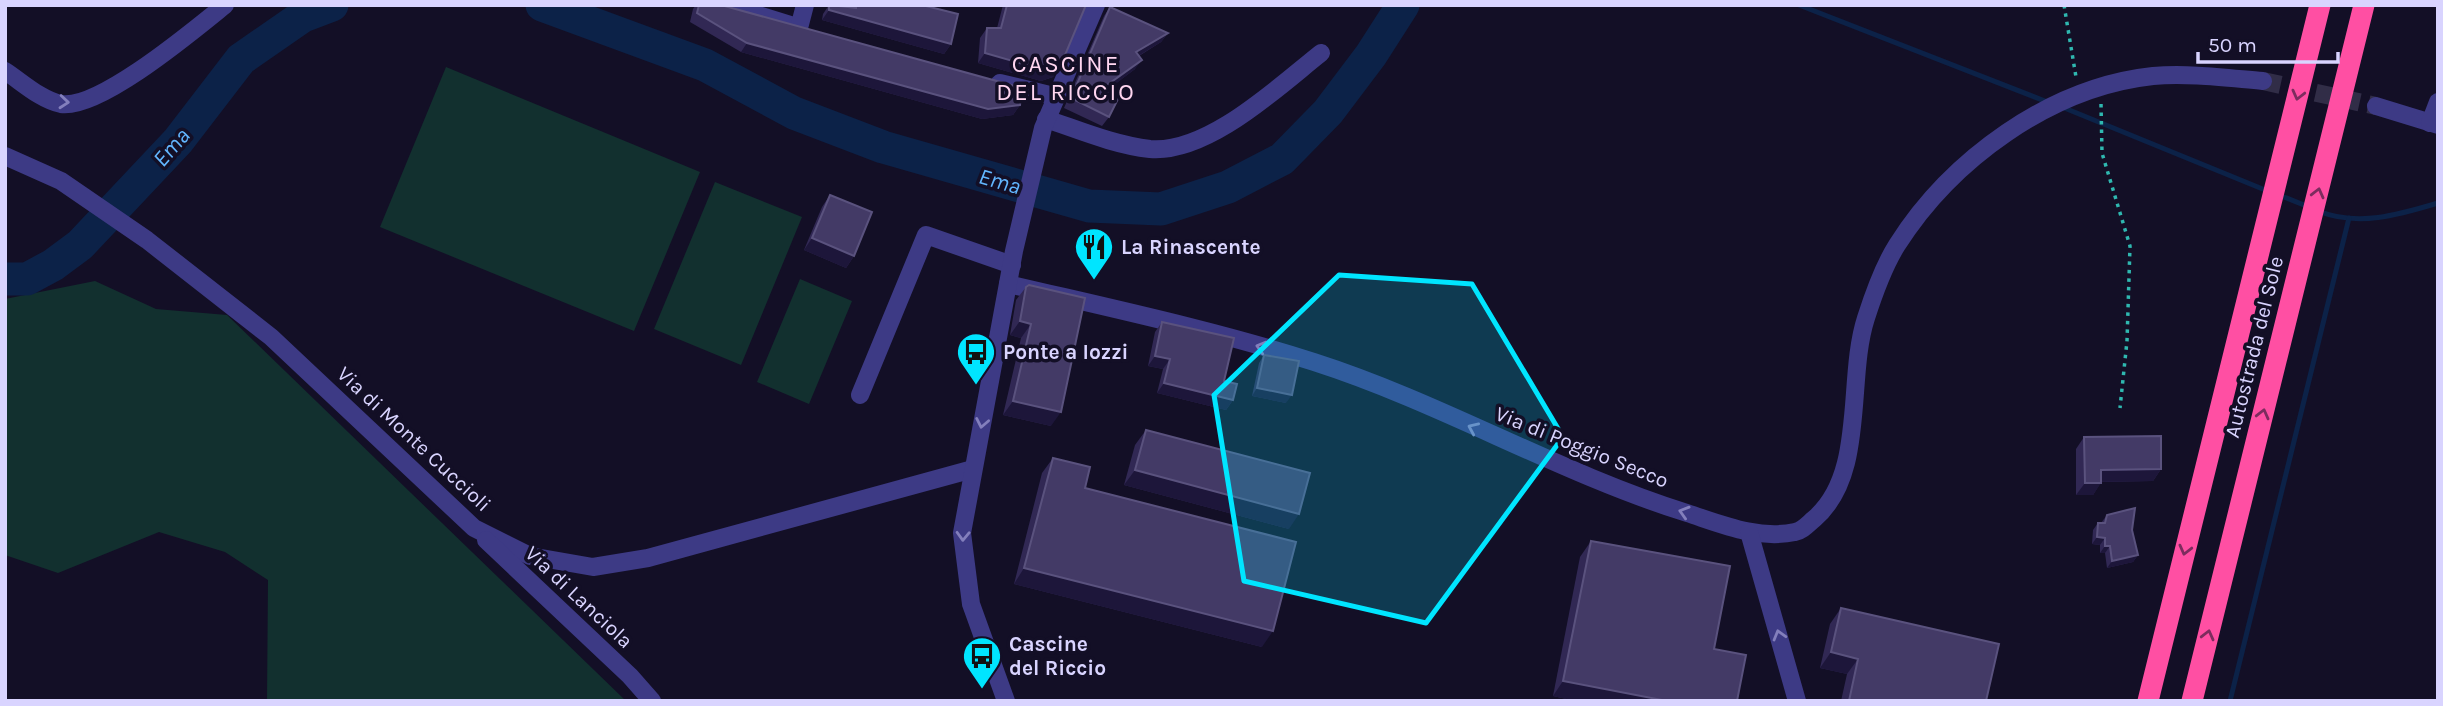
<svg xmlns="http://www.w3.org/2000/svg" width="2443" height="706" font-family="Karla,sans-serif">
  <rect width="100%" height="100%" fill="#130f26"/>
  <!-- green -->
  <g fill="#12302f">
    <path d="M446,67L700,172L634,331L380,227Z"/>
    <path d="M715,182L802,217L741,365L654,329Z"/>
    <path d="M800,279L852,301L809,404L757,382Z"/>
    <path d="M95,281L156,309L227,315L626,701H267L268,580L225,552L159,532L58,573L5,555V299Z"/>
  </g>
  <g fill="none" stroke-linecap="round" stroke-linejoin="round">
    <!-- stream -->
    <g stroke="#0c2248" stroke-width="5">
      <path d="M1799,5L2050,103"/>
      <path d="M2062,107L2270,192"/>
      <path d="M2279,195L2309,207"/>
      <path d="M2318,211C2358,227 2398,215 2438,203"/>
      <path d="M2230,701L2349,218"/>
    </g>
    <!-- river -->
    <g stroke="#0c2248" stroke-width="33">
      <path d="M542,5L705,65L794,113L883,147L1089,206L1161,209L1228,187L1282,159L1328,112L1371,55L1403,5"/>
      <path d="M5,279H27L53,265L80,245L178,141L241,59L303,16L332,5"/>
    </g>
    <!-- minor-tunnel -->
    <path stroke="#312d47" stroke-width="18" stroke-dasharray="18 9" stroke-linecap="butt" d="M2263,81L2376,106"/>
    <!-- path -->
    <g stroke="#2fb8b0" stroke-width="3.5" stroke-dasharray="3.5 5" stroke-linecap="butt">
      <path d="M2064,5L2076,77"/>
      <path d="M2101,104L2102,153L2130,246L2127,341L2120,408"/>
    </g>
    <!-- minor -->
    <g stroke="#3d3a85" stroke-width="18">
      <path d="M726,5L794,26"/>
      <path d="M799,28L805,5"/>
      <path d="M5,71C22,82 41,100 61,104C99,110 194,30 225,5"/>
      <path d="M1000,83L1054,96"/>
      <path d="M2376,106L2438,125"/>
      <path d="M1046,119C1079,130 1114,145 1150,149C1208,154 1279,86 1321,53"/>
      <path d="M2430,123L2438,102"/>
      <path d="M5,156L61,181L147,240L271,337L474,528L530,556L593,567L648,558L973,469"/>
      <path d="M1008,284C1110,308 1214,330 1314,362C1442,403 1559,473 1687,513C1721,524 1758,540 1795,532C1802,531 1808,524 1814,519C1867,474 1846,379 1866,318C1874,293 1883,267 1897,245C1951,160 2050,87 2153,76C2189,73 2227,78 2263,81"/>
      <path d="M860,395L926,235L1012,265"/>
      <path d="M1749,532L1797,701"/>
      <path d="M486,540L630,676L652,701"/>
      <path d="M1006,701L971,604L962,533L1014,251L1043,128L1096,5"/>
    </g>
    <!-- highway -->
    <g stroke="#ff4fa3" stroke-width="21">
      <path d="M2148,701L2320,5"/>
      <path d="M2192,701L2364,5"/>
    </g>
  </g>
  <!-- wall -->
  <g fill="#312854">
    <path d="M696,5H721L1020,105L1013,115L982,119L741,52L690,22L693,9Z"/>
    <path d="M829,5L851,7L852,5H922L951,44L944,54L822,20L823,14Z"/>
    <path d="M1003,5H1086L1053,77L1041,81L978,63L980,38L987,28H997Z"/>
    <path d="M1110,7L1168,33L1161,42L1139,56L1135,69L1107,90L1109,117L1102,126L1064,108L1104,16Z"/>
    <path d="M830,195L854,256L846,268L804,250L822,207Z"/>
    <path d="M1026,287L1051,426L1003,415L1021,338L1010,335L1016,300Z"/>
    <path d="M1162,322L1224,381L1233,400L1226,410L1157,393L1163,369L1148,366L1155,332Z"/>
    <path d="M1264,355L1286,403L1252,396L1259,363Z"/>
    <path d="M1146,430L1289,529L1124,485L1135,445Z"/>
    <path d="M2084,437L2161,469L2153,481L2101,482L2093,495H2076V449Z"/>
    <path d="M1053,458L1085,488L1262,647L1014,584L1042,473Z"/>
    <path d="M2107,515L2132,530L2138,555L2133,562L2107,568L2105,553H2100V545L2092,544L2093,530L2098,523H2101Z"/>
    <path d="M1591,541L1714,649L1737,701H1575L1553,696L1580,557Z"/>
    <path d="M1841,608L1986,701H1841L1847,674L1820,668L1830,624Z"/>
  </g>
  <!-- shaded-wall -->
  <g fill="#1d163a">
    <path d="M829,10L951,44L944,54L822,20Z"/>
    <path d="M1168,33L1161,42L1130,61L1136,52Z"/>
    <path d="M747,43L1020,105L1013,115L982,119L741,52Z"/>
    <path d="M985,53L1060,67L1053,77L1041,81L978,63Z"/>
    <path d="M1142,60L1135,69L1097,98L1103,88Z"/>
    <path d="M812,238L854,256L846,268L804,250Z"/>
    <path d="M1020,321L1031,324L1021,338L1010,335Z"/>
    <path d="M1155,356L1170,359L1163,369L1148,366Z"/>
    <path d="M1164,383L1233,400L1226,410L1157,393Z"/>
    <path d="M1257,388L1292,395L1286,403L1252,396Z"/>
    <path d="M1013,401L1061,412L1051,426L1003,415Z"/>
    <path d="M2161,469L2153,481L2093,482L2101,470Z"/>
    <path d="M1135,470L1299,514L1289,529L1124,485Z"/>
    <path d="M2085,483H2101L2093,495H2076Z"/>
    <path d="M2097,537L2105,538L2100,545L2092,544Z"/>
    <path d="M2105,546H2110L2105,553H2100Z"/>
    <path d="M2138,555L2133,562L2107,568L2112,561Z"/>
    <path d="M1024,568L1273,631L1262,647L1014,584Z"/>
    <path d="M1831,652L1858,659L1847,674L1820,668Z"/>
    <path d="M1563,681L1667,701H1575L1553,696Z"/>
  </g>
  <!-- building -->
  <g fill="#433a66" stroke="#5a527e" stroke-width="2">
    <path d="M699,5H721L1022,88L1020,105L988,109L747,43L697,13Z"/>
    <path d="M829,5L856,8V5H922L958,14L951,44L829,10Z"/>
    <path d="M1007,5H1086L1060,67L1048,71L985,53L987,28H1001Z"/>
    <path d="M1110,7L1168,33L1136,52L1142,60L1103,88L1119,97L1109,117L1071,98Z"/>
    <path d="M830,195L872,212L854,256L812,238Z"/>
    <path d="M1029,285L1085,298L1061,412L1013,401L1031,324L1020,321L1026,287Z"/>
    <path d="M1162,322L1234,338L1224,381L1237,384L1233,400L1164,383L1170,359L1155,356Z"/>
    <path d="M1264,355L1299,361L1292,395L1257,388Z"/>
    <path d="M1146,430L1310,473L1299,514L1135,470Z"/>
    <path d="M2161,436V469L2101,470V483H2085L2084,437Z"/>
    <path d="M1053,458L1090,467L1085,488L1296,542L1273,631L1024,568Z"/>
    <path d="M2135,508L2132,530L2138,555L2112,561L2110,546H2105V538L2097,537L2098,523H2105L2107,515Z"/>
    <path d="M1591,541L1730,566L1714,649L1746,655L1737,701H1667L1563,681Z"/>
    <path d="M1841,608L1999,644L1986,701H1849L1858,659L1831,652Z"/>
  </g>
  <!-- one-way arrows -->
  <defs><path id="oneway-chevron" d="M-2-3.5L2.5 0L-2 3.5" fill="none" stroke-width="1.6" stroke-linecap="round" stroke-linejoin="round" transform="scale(1.75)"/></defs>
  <g stroke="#7d2c5e">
    <use href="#oneway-chevron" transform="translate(2298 95) rotate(104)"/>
    <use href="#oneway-chevron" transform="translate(2318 193) rotate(-76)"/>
    <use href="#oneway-chevron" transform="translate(2263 414) rotate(-76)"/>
    <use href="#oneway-chevron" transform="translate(2185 550) rotate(104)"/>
    <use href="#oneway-chevron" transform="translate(2208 635) rotate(-76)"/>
  </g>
  <g stroke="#837fbc">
    <use href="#oneway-chevron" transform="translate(64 102) rotate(5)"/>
    <use href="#oneway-chevron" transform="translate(1261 347) rotate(-164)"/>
    <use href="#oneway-chevron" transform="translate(982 423) rotate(101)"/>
    <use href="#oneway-chevron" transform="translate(1473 428) rotate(-156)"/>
    <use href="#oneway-chevron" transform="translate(1684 512) rotate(-163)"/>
    <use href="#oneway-chevron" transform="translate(963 536) rotate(92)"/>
    <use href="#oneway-chevron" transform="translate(1779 635) rotate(-106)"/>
  </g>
  <!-- marked area -->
  <path fill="#00e5ff" fill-opacity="0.2" stroke="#00e5ff" stroke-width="5" stroke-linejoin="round" d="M1339,275L1472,284L1563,437L1426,623L1244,581L1214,395Z"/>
  <!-- icons -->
  <defs>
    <g id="restaurant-pin" transform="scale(2.0125)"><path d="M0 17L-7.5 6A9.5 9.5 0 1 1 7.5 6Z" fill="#00e5ff" stroke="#130f26"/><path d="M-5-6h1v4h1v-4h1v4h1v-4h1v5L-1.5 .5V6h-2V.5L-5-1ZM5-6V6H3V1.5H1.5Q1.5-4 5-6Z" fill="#111"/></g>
    <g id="bus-pin" transform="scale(2.0125)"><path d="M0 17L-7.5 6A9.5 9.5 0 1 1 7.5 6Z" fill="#00e5ff" stroke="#130f26"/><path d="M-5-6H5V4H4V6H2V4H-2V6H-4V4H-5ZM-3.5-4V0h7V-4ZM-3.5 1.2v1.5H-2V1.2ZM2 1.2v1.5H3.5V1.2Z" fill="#111"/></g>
  </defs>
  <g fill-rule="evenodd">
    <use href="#restaurant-pin" x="1094" y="247"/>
    <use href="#bus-pin" x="976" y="352"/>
    <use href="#bus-pin" x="982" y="656"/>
  </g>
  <g text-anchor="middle" stroke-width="7" stroke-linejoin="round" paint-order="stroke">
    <!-- poi labels -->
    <g font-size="21" font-weight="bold" fill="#d9d4ff" stroke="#130f26" text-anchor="start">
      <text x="1121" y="254">La Rinascente</text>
      <text x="1003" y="359">Ponte a Iozzi</text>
      <text x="1009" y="651">Cascine<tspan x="1009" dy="24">del Riccio</tspan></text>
    </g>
    <!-- street labels -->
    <g font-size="21" fill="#d9d4ff" stroke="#130f26">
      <text transform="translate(2254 347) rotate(-76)" y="7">Autostrada del Sole</text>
      <text transform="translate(414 439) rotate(43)" y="7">Via di Monte Cuccioli</text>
      <text transform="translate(1582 447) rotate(22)" y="7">Via di Poggio Secco</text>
      <text transform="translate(579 597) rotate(43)" y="7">Via di Lanciola</text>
    </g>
    <!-- water labels -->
    <g font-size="23" font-style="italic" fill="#62b6ff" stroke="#130f26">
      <text transform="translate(171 147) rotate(-49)" y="8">Ema</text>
      <text transform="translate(1000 181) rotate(16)" y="8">Ema</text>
    </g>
    <!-- quarter labels -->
    <g font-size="24" letter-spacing="2" fill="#ffd6f0" stroke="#130f26">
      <text x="1066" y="72">CASCINE<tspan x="1066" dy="28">DEL RICCIO</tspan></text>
    </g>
  </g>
  <!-- border -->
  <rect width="2443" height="706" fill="none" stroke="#d9d4ff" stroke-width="14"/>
  <!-- scale -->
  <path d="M2198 52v10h140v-10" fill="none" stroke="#d9d4ff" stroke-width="3.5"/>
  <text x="2208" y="52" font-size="21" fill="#d9d4ff" stroke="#130f26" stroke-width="5" paint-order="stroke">50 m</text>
</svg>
